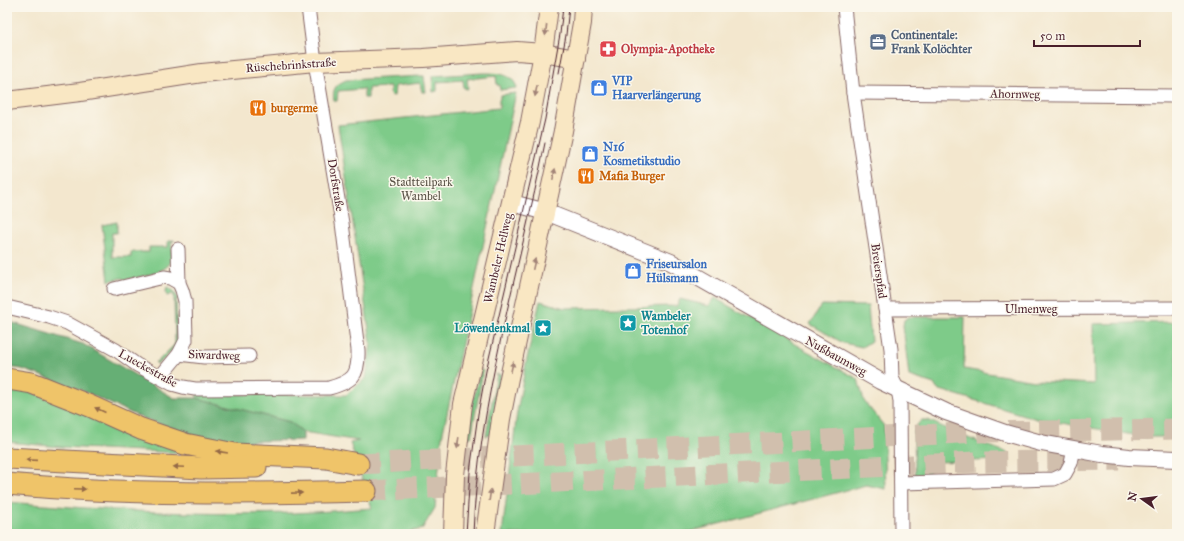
<svg xmlns="http://www.w3.org/2000/svg" width="1184" height="541" font-family="'IM FELL Great Primer',serif">
  <rect width="100%" height="100%" fill="#fbf7ec"/>
  <filter id="ink" filterUnits="userSpaceOnUse"><feTurbulence type="fractalNoise" baseFrequency=".025" numOctaves="2"/><feDisplacementMap in="SourceGraphic" scale="8" xChannelSelector="R" yChannelSelector="G"/><feConvolveMatrix kernelMatrix="1 2 1 2 8 2 1 2 1" color-interpolation-filters="sRGB"/></filter>
  <filter id="wash" filterUnits="userSpaceOnUse"><feTurbulence type="fractalNoise" baseFrequency=".012" numOctaves="4" result="noise"/><feDisplacementMap in="SourceGraphic" scale="16" xChannelSelector="R" yChannelSelector="G"/><feGaussianBlur stdDeviation="0.9" result="paint"/><feColorMatrix in="noise" values="0 0 0 0 0 0 0 0 0 0 0 0 0 0 0 0 0 1.4 0 .05"/><feComposite in="paint" operator="in"/></filter>
  <g filter="url(#wash)">
    <rect width="100%" height="100%" fill="#f3e7ce"/>
    <!-- green -->
    <g fill="#7ecb89" stroke="#64755a">
      <path d="M483,73C496,73 513,73 517,88L500,90L499,85H497L496,76L467,79L468,89L464,88L463,80L437,82V91L433,92L432,76Z"/>
      <path d="M421,76H424L426,92H422L420,83L395,86L394,96L390,95V87H388L369,88L368,89V98H364V90L363,89L338,91L337,101H334C332,89 335,85 346,80Z"/>
      <path d="M516,93L442,437L435,508L422,529L406,533L365,534H70V532H22L7,534V502C102,510 198,516 293,513C320,512 346,510 372,508L350,443L359,441L303,432L290,422L197,398V394L346,395L366,378L371,343L338,125L499,108V99H500V95Z"/>
      <path d="M117,222V233H112V257H131V252H149V247H168V241L174,240V241L171,242C172,248 173,255 171,261C166,274 137,277 125,280L122,278L109,281L102,225Z"/>
      <path d="M167,287L174,291L178,299L176,300L177,339L179,340V342C172,349 165,360 157,364L155,362L158,361L174,345L175,343L174,295L173,294L167,296L166,290Z"/>
      <path d="M715,298L798,346L858,379L864,401L884,426L886,489L866,485L681,534H502L517,412L526,363L540,301L565,308L677,306L680,299L709,306Z"/>
      <path d="M822,305L868,306L871,341L862,347L843,343L810,324Z"/>
      <path d="M908,317H965L964,369L1035,381L1094,384L1093,324L1177,322V437H1146L1037,419L937,389L934,384L909,376L903,326L904,320Z"/>
      <path d="M480,370L483,371L471,437H466L470,414Z"/>
      <path d="M497,374L501,375L491,435L486,436Z"/>
      <path d="M7,386L29,391L182,453L61,447L7,442Z"/>
      <path d="M922,420H928L960,435L1008,453L1005,460L935,462L928,476H915L914,434C915,428 917,424 922,420Z"/>
    </g>
    <!-- forest -->
    <path fill="#66af75" stroke="#586750" d="M7,321L83,344L174,398H197L290,422L303,432V440L221,442L188,434L142,418L78,389L22,369L7,367Z"/>
  </g>
  <g filter="url(#ink)">
    <g fill="none" stroke-linecap="round" stroke-linejoin="round">
      <!-- trunk-tunnel -->
      <g stroke="#d1bfad" stroke-width="21" stroke-dasharray="21 10" stroke-linecap="butt">
        <path d="M358,464L979,432L1177,429"/>
        <path d="M366,491L977,462L1119,460"/>
      </g>
      <!-- minor casing -->
      <g stroke="#856564" stroke-width="15">
        <g id="minor">
          <path d="M844,7L853,93L891,349L892,378L898,390L900,401L901,534"/>
          <path d="M853,93L1177,96"/>
          <path d="M114,289L164,277L170,278L179,283"/>
          <path d="M7,307L49,317L67,323L116,350L137,365L172,384L183,387L195,389L329,388C353,381 359,376 358,350L342,223L315,62L308,7"/>
          <path d="M885,309L1177,308"/>
          <path d="M179,354L204,357L249,356"/>
          <path d="M160,377L179,354L186,340L185,301L182,290L179,283L178,249"/>
          <path d="M901,483L1054,479L1065,474L1071,463L1074,449"/>
        </g>
      </g>
      <!-- tertiary casing -->
      <g stroke="#856564" stroke-width="18">
        <path id="tertiary" d="M512,203L546,212L671,262L880,381L946,412L1005,433L1041,443L1074,449L1102,454L1129,457L1177,459"/>
      </g>
      <!-- secondary casing -->
      <g stroke="#856564" stroke-width="20">
        <g id="secondary">
          <path d="M7,101L80,92L202,73L315,62L423,58L517,51L543,53L576,59"/>
          <path d="M453,534L455,475L463,404L530,122L543,53L549,7"/>
          <path d="M485,534L501,419L509,378L563,131L582,23L583,7"/>
        </g>
      </g>
      <!-- trunk casing -->
      <g stroke="#856564" stroke-width="23">
        <g id="trunk">
          <path d="M7,379L32,383L90,406L141,429L185,444L235,454L326,458L358,464"/>
          <path d="M7,458L201,468L256,467"/>
          <path d="M7,484C127,495 246,494 366,491"/>
        </g>
      </g>
      <!-- minor -->
      <use href="#minor" stroke="#fff" stroke-width="13"/>
      <!-- tertiary -->
      <use href="#tertiary" stroke="#fff" stroke-width="16"/>
      <!-- secondary -->
      <use href="#secondary" stroke="#f9e7c3" stroke-width="18"/>
      <!-- trunk -->
      <use href="#trunk" stroke="#efc469" stroke-width="21"/>
      <!-- tram -->
      <g stroke="#4a1f2b" stroke-width="1">
        <path d="M559,73L566,35L569,7"/>
        <path d="M466,534L470,472L478,414L486,371L545,119L560,34L563,7"/>
        <path d="M473,534C478,401 519,273 545,143"/>
      </g>
    </g>
    <!-- one-way arrows -->
    <defs><path id="oneway-solid" d="M-6-.8H1V-3.2L6.5 0L1 3.2V.8H-6Z"/></defs>
    <g fill="#a28377">
      <use href="#oneway-solid" transform="translate(546 30) rotate(97)"/>
      <use href="#oneway-solid" transform="translate(536 91) rotate(101)"/>
      <use href="#oneway-solid" transform="translate(554 174) rotate(-78)"/>
      <use href="#oneway-solid" transform="translate(534 264) rotate(-77)"/>
      <use href="#oneway-solid" transform="translate(512 367) rotate(-78)"/>
      <use href="#oneway-solid" transform="translate(458 443) rotate(98)"/>
      <use href="#oneway-solid" transform="translate(490 495) rotate(-82)"/>
    </g>
    <g fill="#946947">
      <use href="#oneway-solid" transform="translate(100 410) rotate(-156)"/>
      <use href="#oneway-solid" transform="translate(222 452) rotate(-171)"/>
      <use href="#oneway-solid" transform="translate(31 460) rotate(-176)"/>
      <use href="#oneway-solid" transform="translate(179 467) rotate(-177)"/>
      <use href="#oneway-solid" transform="translate(80 489) rotate(3)"/>
      <use href="#oneway-solid" transform="translate(297 493) rotate(-1)"/>
    </g>
  </g>
  <!-- icons -->
  <defs>
    <g id="office-square" transform="scale(0.9)"><rect x="-9" y="-9" width="18" height="18" rx="4" fill="#5c6f8a" stroke="#fbf7ec"/><path d="M-6-3h4V-5.5h4V-3h4V5H-6ZM-1-4.5V-3h2v-1.5ZM-6 0V1H6V0Z" fill="#fff"/></g>
    <g id="pharmacy-square" transform="scale(0.9)"><rect x="-9" y="-9" width="18" height="18" rx="4" fill="#e0444e" stroke="#fbf7ec"/><path d="M-2-6h4v4h4v4h-4v4h-4v-4h-4v-4h4Z" fill="#fff"/></g>
    <g id="shop-square" transform="scale(0.9)"><rect x="-9" y="-9" width="18" height="18" rx="4" fill="#3f7fe0" stroke="#fbf7ec"/><path d="M-5-2.5h2.3a2.7 3.5 0 0 1 5.4 0H5L5.5 6h-11ZM-1.5-2.5h3a1.5 2.3 0 0 0-3 0Z" fill="#fff"/></g>
    <g id="restaurant-square" transform="scale(0.9)"><rect x="-9" y="-9" width="18" height="18" rx="4" fill="#e8710a" stroke="#fbf7ec"/><path d="M-5-6h1v4h1v-4h1v4h1v-4h1v5L-1.5 .5V6h-2V.5L-5-1ZM5-6V6H3V1.5H1.5Q1.5-4 5-6Z" fill="#fff"/></g>
    <g id="sight-square" transform="scale(0.9)"><rect x="-9" y="-9" width="18" height="18" rx="4" fill="#0f9aa8" stroke="#fbf7ec"/><path d="M0-6L1.8-2.2L6-1.7L2.9 1.2L3.7 5.4L0 3.3L-3.7 5.4L-2.9 1.2L-6-1.7L-1.8-2.2Z" fill="#fff"/></g>
  </defs>
  <g fill-rule="evenodd">
    <use href="#office-square" x="878" y="42"/>
    <use href="#pharmacy-square" x="608" y="49"/>
    <use href="#shop-square" x="599" y="88"/>
    <use href="#restaurant-square" x="258" y="108"/>
    <use href="#shop-square" x="590" y="154"/>
    <use href="#restaurant-square" x="586" y="176"/>
    <use href="#shop-square" x="633" y="271"/>
    <use href="#sight-square" x="628" y="323"/>
    <use href="#sight-square" x="543" y="328"/>
  </g>
  <g text-anchor="middle" stroke-width="3" stroke-linejoin="round" paint-order="stroke">
    <!-- service labels -->
    <g font-size="12" font-weight="bold" fill="#4e5e75" stroke="#fbf7ec" text-anchor="start">
      <text x="891" y="39">Continentale:<tspan x="891" dy="14">Frank Kolöchter</tspan></text>
    </g>
    <!-- health labels -->
    <g font-size="12" font-weight="bold" fill="#be3a42" stroke="#fbf7ec" text-anchor="start">
      <text x="621" y="53">Olympia-Apotheke</text>
    </g>
    <!-- street labels -->
    <g font-size="12" fill="#4a1f2b" stroke="#fbf7ec">
      <text transform="translate(291 65) rotate(-4)" y="4">Rüschebrinkstraße</text>
      <text transform="translate(1015 94) rotate(1)" y="4">Ahornweg</text>
      <text transform="translate(336 185) rotate(81)" y="4">Dorfstraße</text>
      <text transform="translate(498 258) rotate(-77)" y="4">Wambeler Hellweg</text>
      <text transform="translate(879 271) rotate(82)" y="4">Breierspfad</text>
      <text x="1031" y="313">Ulmenweg</text>
      <text transform="translate(214 355) rotate(2)" y="4">Siwardweg</text>
      <text transform="translate(836 356) rotate(29)" y="4">Nußbaumweg</text>
      <text transform="translate(148 368) rotate(29)" y="4">Lueckestraße</text>
    </g>
    <!-- shop labels -->
    <g font-size="12" font-weight="bold" fill="#366cbe" stroke="#fbf7ec" text-anchor="start">
      <text x="612" y="85">VIP<tspan x="612" dy="14">Haarverlängerung</tspan></text>
      <text x="603" y="151">N16<tspan x="603" dy="14">Kosmetikstudio</tspan></text>
      <text x="646" y="268">Friseursalon<tspan x="646" dy="14">Hülsmann</tspan></text>
    </g>
    <!-- food labels -->
    <g font-size="12" font-weight="bold" fill="#c56008" stroke="#fbf7ec" text-anchor="start">
      <text x="271" y="112">burgerme</text>
      <text x="599" y="180">Mafia Burger</text>
    </g>
    <!-- park labels -->
    <g font-size="12" fill="#5a5347" stroke="#fbf7ec">
      <text x="421" y="186">Stadtteilpark<tspan x="421" dy="14">Wambel</tspan></text>
    </g>
    <!-- culture labels -->
    <g font-size="12" font-weight="bold" fill="#0d838f" stroke="#fbf7ec" text-anchor="start">
      <text x="641" y="320">Wambeler<tspan x="641" dy="14">Totenhof</tspan></text>
      <text x="530" y="332" text-anchor="end">Löwendenkmal</text>
    </g>
  </g>
  <!-- margin -->
  <rect width="1184" height="541" fill="none" stroke="#fbf7ec" stroke-width="24"/>
  <!-- north arrow -->
  <g transform="translate(1142 499) rotate(284)" stroke="#fbf7ec" stroke-width="3" paint-order="stroke">
  <path d="M0-3L7 15L0 10L-7 15Z" fill="#4a1f2b"/>
  <text y="-6" font-size="11" font-weight="bold" text-anchor="middle" fill="#4a1f2b">N</text>
  </g>
  <!-- scale -->
  <path d="M1034 40v6h106v-6" fill="none" stroke="#4a1f2b" stroke-width="2"/>
  <text x="1040" y="40" font-size="12" fill="#4a1f2b" stroke="#fbf7ec" stroke-width="3" paint-order="stroke">50 m</text>
</svg>
